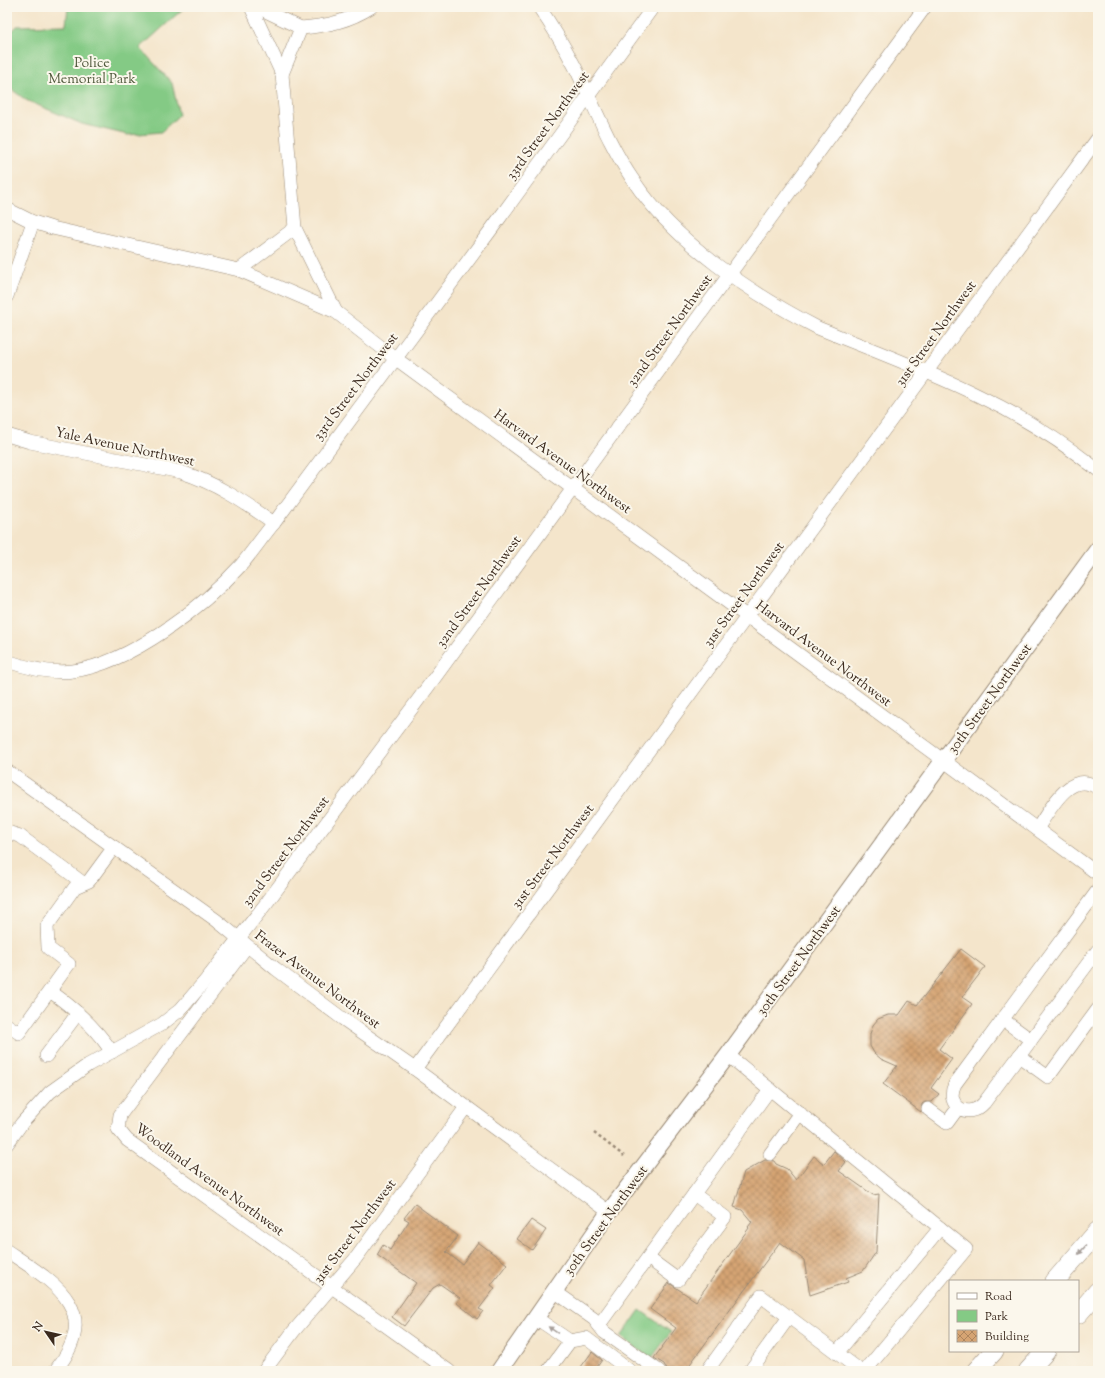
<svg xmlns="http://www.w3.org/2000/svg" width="1105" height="1378" font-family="'Sorts Mill Goudy',serif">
  <defs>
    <pattern id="building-cross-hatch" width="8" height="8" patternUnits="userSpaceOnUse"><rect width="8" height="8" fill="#d5a473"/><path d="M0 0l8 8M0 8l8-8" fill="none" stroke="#ae865e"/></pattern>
  </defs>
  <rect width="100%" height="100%" fill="#fbf7ec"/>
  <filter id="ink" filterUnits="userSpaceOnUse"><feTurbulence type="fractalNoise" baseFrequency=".025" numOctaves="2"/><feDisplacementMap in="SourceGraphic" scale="8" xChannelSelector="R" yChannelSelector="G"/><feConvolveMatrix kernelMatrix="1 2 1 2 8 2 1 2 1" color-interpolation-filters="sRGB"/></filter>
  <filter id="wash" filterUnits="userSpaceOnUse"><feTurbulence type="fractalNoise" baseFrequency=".012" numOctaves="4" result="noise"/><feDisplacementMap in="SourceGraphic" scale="16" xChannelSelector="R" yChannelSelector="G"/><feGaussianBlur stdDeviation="0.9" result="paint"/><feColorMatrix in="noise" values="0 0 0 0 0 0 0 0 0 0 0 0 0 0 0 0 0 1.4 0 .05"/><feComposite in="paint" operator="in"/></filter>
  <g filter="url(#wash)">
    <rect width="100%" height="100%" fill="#f4e5cb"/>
    <!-- green -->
    <g fill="#84ca85" stroke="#607a52">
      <path d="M68,7H185L140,48L172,83L179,115L161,132L128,135L82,124L26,100L7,86V36L17,26L66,25Z"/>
      <path d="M640,1310L671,1332L651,1359L621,1337Z"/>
    </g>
    <g id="blocks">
      <!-- building -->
      <g fill="url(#building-cross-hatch)">
        <path d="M961,949L985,967L962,997L972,1004L939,1049L952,1059L931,1088L939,1094L932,1102H925L922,1104L921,1112L883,1084L897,1066L881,1059L874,1053L870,1046V1034L873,1025L878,1019L888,1015H899L909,1001L917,1005Z"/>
        <path d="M834,1151L846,1162L839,1171L873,1195L879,1194L876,1252L863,1271L846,1278L848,1282L810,1295L804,1260L780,1242L685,1371L667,1370L664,1364L654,1358L676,1328L650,1309L669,1283L696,1301L749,1228L748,1227L752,1222L742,1210L734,1207L744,1172L765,1160L774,1161L776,1164L787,1169L796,1180L814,1156L824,1164Z"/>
        <path d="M415,1204L458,1236L446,1252L462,1264L478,1242L507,1264L491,1285L495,1288L479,1309L483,1311L477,1319L457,1303L460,1298L440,1284L433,1288L404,1326L392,1317L416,1283L377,1255L383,1245L390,1250L409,1221L404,1218Z"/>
        <path d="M531,1220L546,1230L532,1250L517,1239Z"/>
        <path d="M592,1352L602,1360L594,1371H578Z"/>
      </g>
    </g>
  </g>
  <g filter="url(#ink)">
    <use href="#blocks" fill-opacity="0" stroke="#988874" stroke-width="1"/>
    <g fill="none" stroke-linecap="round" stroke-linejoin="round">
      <!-- minor casing -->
      <g stroke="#988874" stroke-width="14">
        <g id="minor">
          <path d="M251,7L282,74L295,228L336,312"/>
          <path d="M257,7L301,28"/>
          <path d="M539,7C552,26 564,46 575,67C594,105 609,145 633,180C674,242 752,294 818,328C872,350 927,370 979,396C1021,416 1061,441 1098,470"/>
          <path d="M282,74L301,28C327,26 349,21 371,7"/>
          <path d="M7,209L33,222L52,228L239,270L336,312L395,358L1098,874"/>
          <path d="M239,270L295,228"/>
          <path d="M7,296L33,222"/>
          <path d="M7,435L30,442L181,472C216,483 244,502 274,523"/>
          <path d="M7,661C27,668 51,674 73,671C131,663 203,607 242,564C253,551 263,536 274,523L496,223L653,7"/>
          <path d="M7,771L216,920L276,969L343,1019L415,1069L609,1212"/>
          <path d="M1037,829C1050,810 1070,768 1098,788"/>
          <path d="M7,832L20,836L83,883"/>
          <path d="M1098,890L955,1084C944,1105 968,1121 984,1103L1098,950"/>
          <path d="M247,946L120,1115L118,1129L127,1140L449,1371"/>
          <path d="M50,991C74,1008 96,1028 112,1052"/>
          <path d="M1002,1019L1031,1040"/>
          <path d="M7,1025L19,1033L69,964L48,948L47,926L75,887L89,881L114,847"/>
          <path d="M728,1055L966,1249L865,1371"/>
          <path d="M46,1056L78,1013"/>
          <path d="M1019,1056L1048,1077L1098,1009"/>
          <path d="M415,1069L1098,138"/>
          <path d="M928,1109L947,1123L958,1108"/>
          <path d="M7,1144L22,1123L50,1092L88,1065L162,1024L180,1010L206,980L268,901L427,688L925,7"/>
          <path d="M770,1154L800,1113"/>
          <path d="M7,1251C55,1283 104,1310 55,1371"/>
          <path d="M648,1258L678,1280L725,1217L694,1194"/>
          <path d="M554,1291L594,1319L604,1332L659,1371"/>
          <path d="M536,1318L570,1341"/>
          <path d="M599,1325L770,1089"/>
          <path d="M837,1353L940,1228"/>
          <path d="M264,1371L293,1332L356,1258L466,1107"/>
          <path d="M548,1371L570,1341L586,1338L630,1371"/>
          <path d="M707,1371L761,1296L789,1317"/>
          <path d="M750,1371L789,1317L861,1371"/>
        </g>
      </g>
      <!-- major casing -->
      <g stroke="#988874" stroke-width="18">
        <path id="major" d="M499,1371L609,1212L728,1055L1098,549"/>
      </g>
      <!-- highway casing -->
      <g stroke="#988874" stroke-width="20">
        <g id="highway">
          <path d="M1055,1281L1098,1231"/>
          <path d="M1078,1314L1098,1291"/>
          <path d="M976,1371L994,1351"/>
          <path d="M1028,1371L1046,1351"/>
        </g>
      </g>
      <!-- path -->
      <path stroke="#988874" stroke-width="2.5" stroke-dasharray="3 3" stroke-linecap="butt" d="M594,1133L624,1156"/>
      <!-- minor -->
      <use href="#minor" stroke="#fff" stroke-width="13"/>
      <!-- major -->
      <use href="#major" stroke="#fff" stroke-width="16"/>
      <!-- highway -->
      <use href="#highway" stroke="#fff" stroke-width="19"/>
    </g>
    <!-- one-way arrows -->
    <defs><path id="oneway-solid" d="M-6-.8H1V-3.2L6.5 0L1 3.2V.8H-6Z"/></defs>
    <g fill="#a79f9a">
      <use href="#oneway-solid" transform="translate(1082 1250) rotate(131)"/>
      <use href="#oneway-solid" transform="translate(553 1330) rotate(-146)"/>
    </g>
  </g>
  <g text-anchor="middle" stroke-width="4" stroke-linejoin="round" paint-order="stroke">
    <!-- park labels -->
    <g font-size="14" fill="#515a3d" stroke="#fbf7ec">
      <text x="92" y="67">Police<tspan x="92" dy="16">Memorial Park</tspan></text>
    </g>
    <!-- street labels -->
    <g font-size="14" fill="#3b2a1e" stroke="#fbf7ec">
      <text transform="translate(547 125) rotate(-54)" y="5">33rd Street Northwest</text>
      <text transform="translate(669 330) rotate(-54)" y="5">32nd Street Northwest</text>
      <text transform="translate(935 333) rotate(-54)" y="5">31st Street Northwest</text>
      <text transform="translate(355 386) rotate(-53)" y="5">33rd Street Northwest</text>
      <text transform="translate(125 446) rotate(12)" y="5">Yale Avenue Northwest</text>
      <text transform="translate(563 461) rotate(36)" y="5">Harvard Avenue Northwest</text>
      <text transform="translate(478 591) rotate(-54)" y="5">32nd Street Northwest</text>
      <text transform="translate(743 594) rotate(-54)" y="5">31st Street Northwest</text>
      <text transform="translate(824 653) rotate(37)" y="5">Harvard Avenue Northwest</text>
      <text transform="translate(989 698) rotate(-54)" y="5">30th Street Northwest</text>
      <text transform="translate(285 851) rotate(-53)" y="5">32nd Street Northwest</text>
      <text transform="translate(552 856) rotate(-53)" y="5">31st Street Northwest</text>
      <text transform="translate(798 960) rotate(-54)" y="5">30th Street Northwest</text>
      <text transform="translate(318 979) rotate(37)" y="5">Frazer Avenue Northwest</text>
      <text transform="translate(210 1179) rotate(36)" y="5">Woodland Avenue Northwest</text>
      <text transform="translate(605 1220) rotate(-54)" y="5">30th Street Northwest</text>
      <text transform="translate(354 1231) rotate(-53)" y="5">31st Street Northwest</text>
    </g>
  </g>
  <!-- margin -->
  <rect width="1105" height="1378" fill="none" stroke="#fbf7ec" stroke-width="24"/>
  <!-- legend -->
  <rect x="949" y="1280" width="130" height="72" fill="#fbf7ec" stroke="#aea59a"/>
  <rect x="957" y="1293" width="20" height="6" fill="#ffffff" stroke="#aea59a"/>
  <text x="985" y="1300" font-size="12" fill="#3b2a1e">Road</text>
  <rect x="957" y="1310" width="20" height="12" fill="#84ca85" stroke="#aea59a"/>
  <text x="985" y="1320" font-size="12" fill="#3b2a1e">Park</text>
  <rect x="957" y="1330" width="20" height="12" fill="url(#building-cross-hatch)" stroke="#aea59a"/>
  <text x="985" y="1340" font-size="12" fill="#3b2a1e">Building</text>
  <!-- north arrow -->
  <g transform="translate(46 1332) rotate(304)" stroke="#fbf7ec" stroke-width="3" paint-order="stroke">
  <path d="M0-3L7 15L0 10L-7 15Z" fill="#3b2a1e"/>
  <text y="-6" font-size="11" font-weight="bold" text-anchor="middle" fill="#3b2a1e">N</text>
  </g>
</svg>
